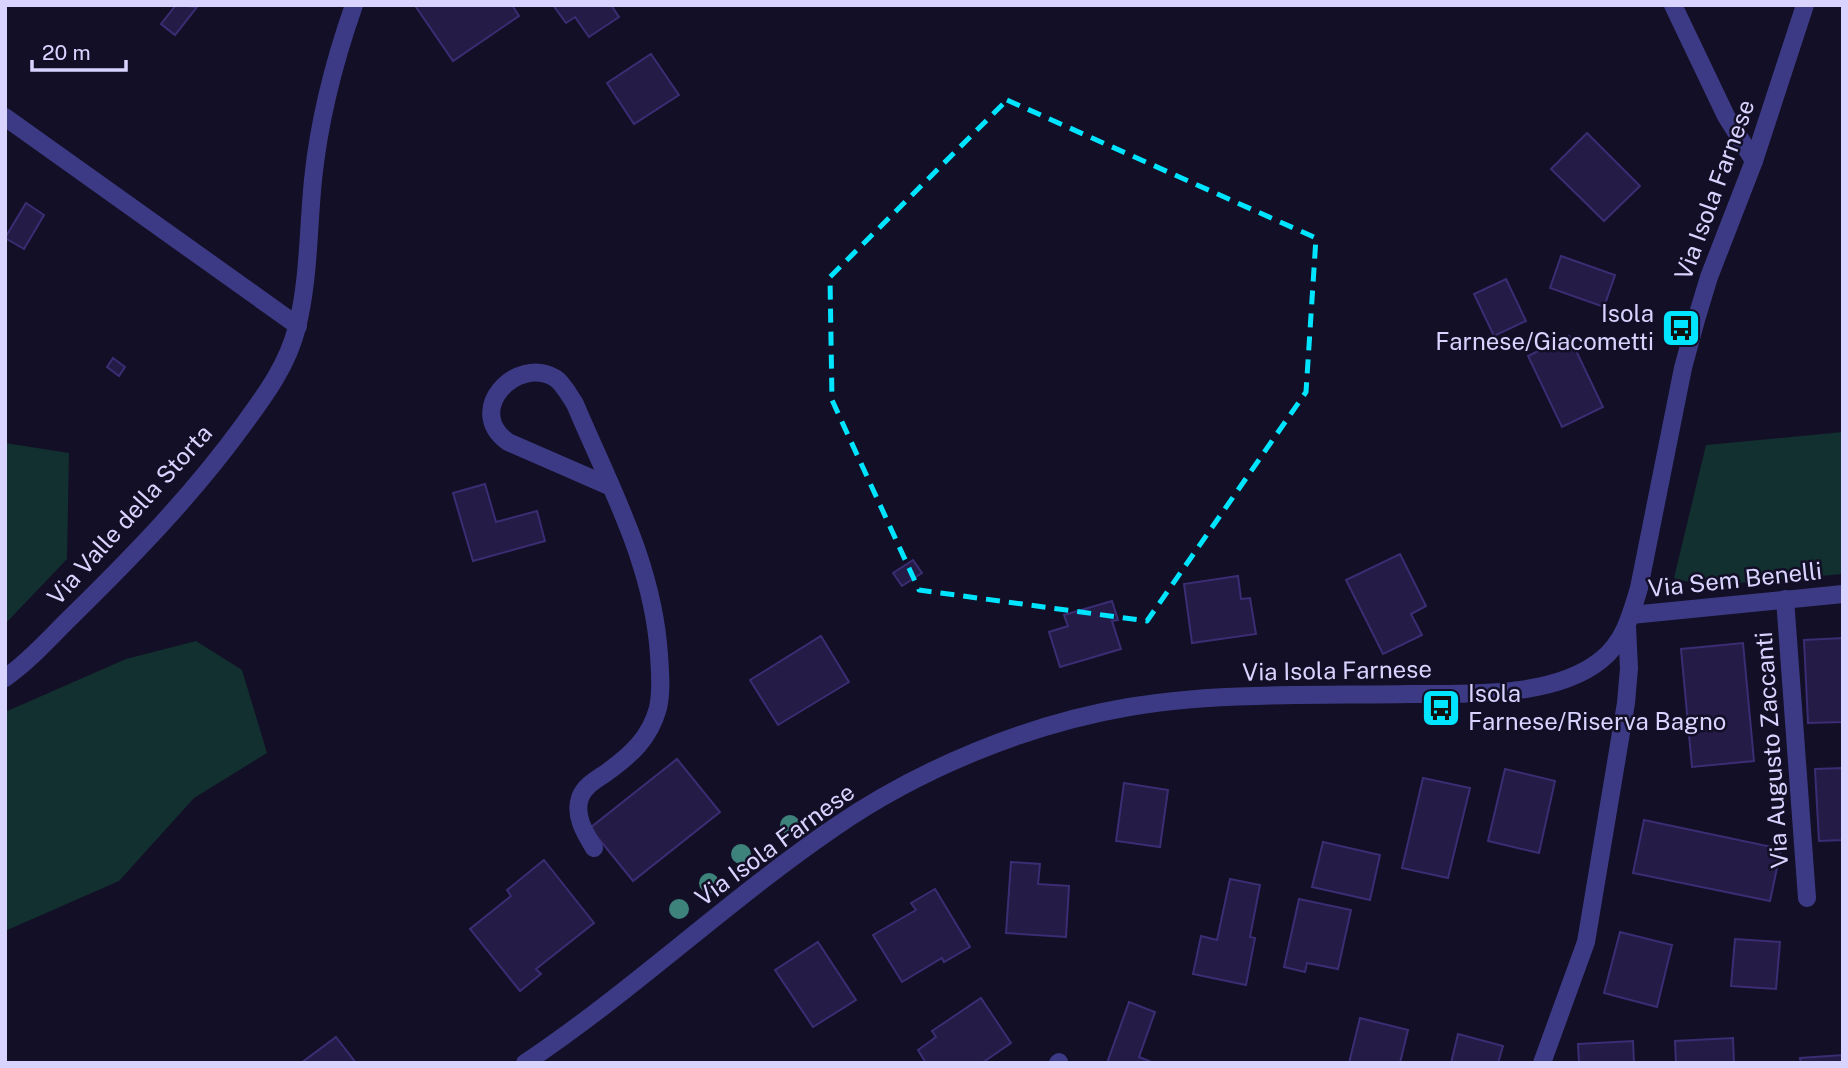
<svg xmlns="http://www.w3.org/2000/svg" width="1848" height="1068" font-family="'Public Sans',sans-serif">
  <rect width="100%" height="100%" fill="#130f26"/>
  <!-- green -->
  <g fill="#12302f">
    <path d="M1843,432V574L1704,586L1674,578L1706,445Z"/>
    <path d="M5,443L69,453L67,559L5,624Z"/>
    <path d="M196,641L242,670L267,753L194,798L119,881L5,931V712L126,659Z"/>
  </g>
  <!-- building -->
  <g fill="#241b47" stroke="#3b2d73" stroke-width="2">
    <path d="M176,5L197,7L175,35L161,24Z"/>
    <path d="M419,5H512L519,16L453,61L416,7Z"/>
    <path d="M553,5H611L619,17L589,37L575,17L566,23Z"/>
    <path d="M651,54L679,95L634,124L607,83Z"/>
    <path d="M1587,133L1640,186L1604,221L1551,169Z"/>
    <path d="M26,203L44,215L24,249L5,238Z"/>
    <path d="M1561,256L1615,275L1604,307L1550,288Z"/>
    <path d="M1506,279L1526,321L1494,336L1474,294Z"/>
    <path d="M1569,336L1603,407L1562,427L1528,356Z"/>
    <path d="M113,358L125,367L119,376L107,367Z"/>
    <path d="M485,484L496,522L537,511L545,541L473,561L453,493Z"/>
    <path d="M1400,554L1426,606L1411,614L1422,635L1383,654L1346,580Z"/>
    <path d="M913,560L922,573L902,586L893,573Z"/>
    <path d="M1238,576L1241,599L1250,598L1256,634L1192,643L1184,584Z"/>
    <path d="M1112,601L1118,620L1112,621L1121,649L1060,667L1049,632L1068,626L1064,615Z"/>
    <path d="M821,636L849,682L778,725L750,680Z"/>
    <path d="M1843,638V722L1808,723L1804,640Z"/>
    <path d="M1743,643L1754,761L1692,767L1681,649Z"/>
    <path d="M677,759L720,812L633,881L590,828Z"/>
    <path d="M1843,768V840L1819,841L1815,769Z"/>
    <path d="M1505,769L1555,781L1539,853L1488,841Z"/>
    <path d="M1423,778L1470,788L1448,878L1402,868Z"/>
    <path d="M1124,783L1168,790L1160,847L1116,841Z"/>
    <path d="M1644,820L1781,849L1770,901L1633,873Z"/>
    <path d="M1323,842L1380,855L1370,900L1312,887Z"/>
    <path d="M544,860L594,923L536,969L541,974L520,991L470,929L511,896L507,890Z"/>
    <path d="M1011,862L1040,864L1038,884L1069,886L1066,937L1006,933Z"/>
    <path d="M1230,879L1260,885L1250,937L1255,938L1246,985L1193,974L1201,936L1217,940Z"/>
    <path d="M935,889L970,947L944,962L942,958L902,982L873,935L916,910L911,903Z"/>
    <path d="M1299,899L1351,910L1338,969L1307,963L1305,972L1284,967Z"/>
    <path d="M1620,932L1672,945L1657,1007L1604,993Z"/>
    <path d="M1735,939L1780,942L1776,989L1731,986Z"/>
    <path d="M818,942L856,1000L813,1027L775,970Z"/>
    <path d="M981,998L1011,1043L982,1063H926L918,1050L936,1037L932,1031Z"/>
    <path d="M1129,1002L1155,1012L1139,1057L1154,1063H1107Z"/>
    <path d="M1360,1018L1408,1030L1400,1063H1349Z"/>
    <path d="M1458,1034L1503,1046L1498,1063H1451Z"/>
    <path d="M336,1037L356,1063H301Z"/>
    <path d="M1733,1038L1734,1063H1676L1675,1041Z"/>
    <path d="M1633,1041L1634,1063H1579L1578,1044Z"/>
    <path d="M1843,1055V1063H1801L1800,1058Z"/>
  </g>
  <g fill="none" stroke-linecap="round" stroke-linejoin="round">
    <!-- minor -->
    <g stroke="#3d3a85" stroke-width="18">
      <path d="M1673,5L1726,116L1754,161"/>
      <path d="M5,117L298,326"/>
      <path d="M1785,599L1807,898"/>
      <path d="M1631,615L1843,594"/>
      <path d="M5,678C31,660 52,635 75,613C135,554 194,493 244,424C266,394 288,364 297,327C309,280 308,229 313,180C319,120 334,62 354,5"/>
      <path d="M594,848C585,833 574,816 580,798C584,786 597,779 606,773C631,755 650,738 658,708C662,690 660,672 659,655C653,563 610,487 575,404C569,395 563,383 555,378C516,355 464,411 508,442L609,486"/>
      <path d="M525,1063C633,991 728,900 835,827C919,769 1028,724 1129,707C1170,700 1213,697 1256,696C1307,694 1358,695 1409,694C1467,694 1554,698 1601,660C1624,642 1631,615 1639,588L1683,368L1696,320L1709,277L1754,161L1805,5"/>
      <path d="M1058,1063L1059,1062"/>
      <path d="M1542,1063L1586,942L1626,703L1629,668L1627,627"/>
    </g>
  </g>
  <!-- trees -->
  <g fill="#3d827b">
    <circle cx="790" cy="825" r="10"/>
    <circle cx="741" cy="854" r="10"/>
    <circle cx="709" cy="883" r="10"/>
    <circle cx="679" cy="909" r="10"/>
  </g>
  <!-- marked area -->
  <path fill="none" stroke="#00e5ff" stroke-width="5" stroke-dasharray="14 9" stroke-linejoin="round" d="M1007,100L1316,238L1306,392L1147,621L919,590L832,400L830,277Z"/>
  <!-- icons -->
  <defs>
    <g id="bus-square" transform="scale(2.0125)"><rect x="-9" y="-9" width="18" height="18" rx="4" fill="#00e5ff" stroke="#130f26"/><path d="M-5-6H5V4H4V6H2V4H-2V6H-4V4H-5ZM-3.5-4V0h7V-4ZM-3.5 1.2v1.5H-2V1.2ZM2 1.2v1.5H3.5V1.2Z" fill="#111"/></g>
  </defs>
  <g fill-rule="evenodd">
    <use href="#bus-square" x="1681" y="328"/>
    <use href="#bus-square" x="1441" y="708"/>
  </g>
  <g text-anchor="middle" stroke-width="5" stroke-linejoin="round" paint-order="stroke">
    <!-- street labels -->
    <g font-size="24" fill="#d9d4ff" stroke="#130f26">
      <text transform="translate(1715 190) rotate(-70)" y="8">Via Isola Farnese</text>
      <text transform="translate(130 515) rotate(-48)" y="8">Via Valle della Storta</text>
      <text transform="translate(1735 580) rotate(-6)" y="8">Via Sem Benelli</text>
      <text transform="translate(1337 671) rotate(-1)" y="8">Via Isola Farnese</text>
      <text transform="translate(1772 750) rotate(-94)" y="8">Via Augusto Zaccanti</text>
      <text transform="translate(775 845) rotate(-36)" y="8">Via Isola Farnese</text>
    </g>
    <!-- poi labels -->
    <g font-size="24" fill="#d9d4ff" stroke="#130f26" text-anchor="end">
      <text x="1654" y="322">Isola<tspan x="1654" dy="28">Farnese/Giacometti</tspan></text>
      <text x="1468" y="702" text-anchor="start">Isola<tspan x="1468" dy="28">Farnese/Riserva Bagno</tspan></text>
    </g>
  </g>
  <!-- border -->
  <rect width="1848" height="1068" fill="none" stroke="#d9d4ff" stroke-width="14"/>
  <!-- scale -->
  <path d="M32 60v10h94v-10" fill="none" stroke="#d9d4ff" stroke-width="3.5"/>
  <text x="42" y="60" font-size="21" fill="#d9d4ff" stroke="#130f26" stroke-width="5" paint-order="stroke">20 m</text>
</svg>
